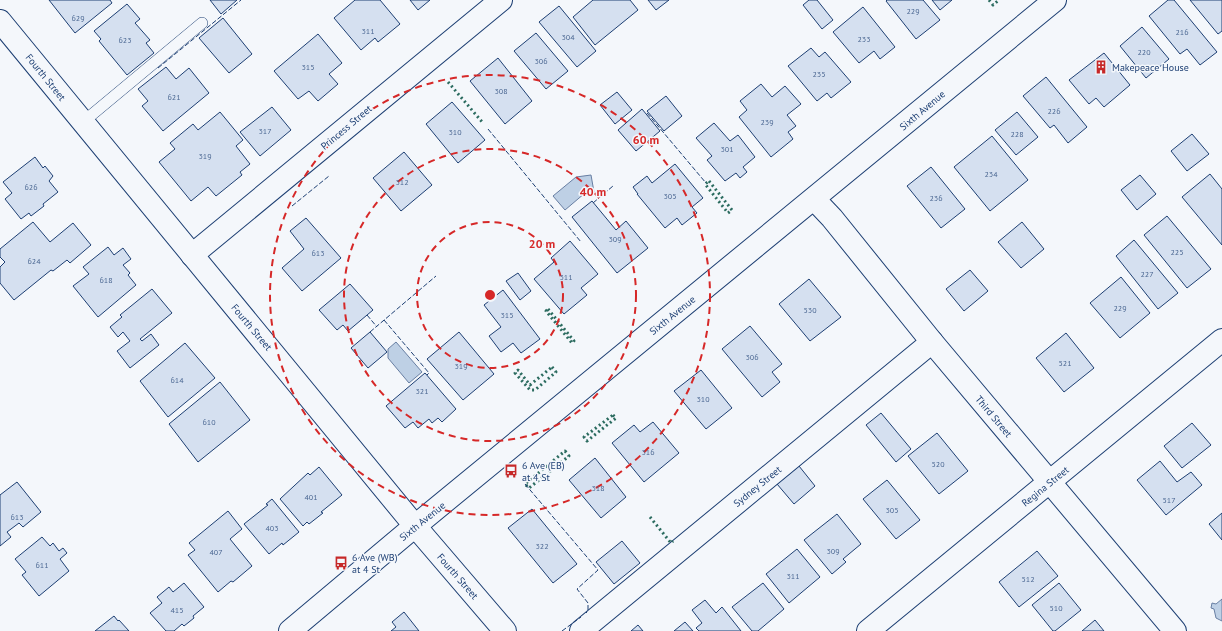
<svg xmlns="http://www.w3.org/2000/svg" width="1222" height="631" font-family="'PT Sans',sans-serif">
  <rect width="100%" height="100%" fill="#f4f7fb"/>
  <!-- water -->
  <g fill="#bed0e5" stroke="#687fa3">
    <path d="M591,175L594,192L585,193L565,210L553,196L576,177Z"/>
    <path d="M396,342L422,372L409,383L388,358V349Z"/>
    <path d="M1222,599V621L1216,618L1214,609L1211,608L1212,603L1216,604Z"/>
  </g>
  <!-- building -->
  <g fill="#d5e0f0" stroke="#1d3f73">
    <path d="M49,0H110L112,3L75,33Z"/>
    <path d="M210,0H237L221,14Z"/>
    <path d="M355,0H380L400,24L378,42L375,38L361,50L334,18Z"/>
    <path d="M410,0H430L418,10Z"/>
    <path d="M593,0H630L638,10L595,45L573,17Z"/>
    <path d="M648,0H669L656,10Z"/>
    <path d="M809,0H817L833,20L822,29L803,5Z"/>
    <path d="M887,0H923L940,20L916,39L886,1Z"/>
    <path d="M932,0H952L940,10Z"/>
    <path d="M1168,0H1174L1217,52L1200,65L1187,49L1180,54L1149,16Z"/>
    <path d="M1190,0H1222V31L1218,34Z"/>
    <path d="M127,4L140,19L135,23L150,40L146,43L154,53L127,75L99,41L101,39L94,31Z"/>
    <path d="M559,6L596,51L577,67L539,22Z"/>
    <path d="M863,7L895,47L880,59L874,51L859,63L833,32Z"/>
    <path d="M223,18L252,54L229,73L199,38Z"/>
    <path d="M1142,27L1169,59L1146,78L1120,46Z"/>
    <path d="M536,33L568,71L546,89L514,51Z"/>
    <path d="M318,34L342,63L329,74L338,84L318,101L309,91L298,99L274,71Z"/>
    <path d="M811,48L819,57L825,52L851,82L831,98L827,93L817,101L788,66Z"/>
    <path d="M1104,53L1130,85L1104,107L1096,98L1089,104L1069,80Z"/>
    <path d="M498,58L532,101L505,124L470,81Z"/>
    <path d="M166,67L176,79L189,68L209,93L163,131L142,106L148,101L138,89Z"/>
    <path d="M1046,77L1087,127L1068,143L1054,125L1050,128L1023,96Z"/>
    <path d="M761,84L772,97L785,86L801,104L787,115L796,126L788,132L793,139L771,157L739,117L747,110L740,101Z"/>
    <path d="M617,92L632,110L615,124L600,105Z"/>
    <path d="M666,96L682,116L664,131L647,111Z"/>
    <path d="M452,102L485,140L458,163L426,124Z"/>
    <path d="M272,107L291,130L260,156L240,132Z"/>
    <path d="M642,109L660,131L636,151L618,130Z"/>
    <path d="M220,112L243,140L236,146L250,164L240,172L242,175L216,196L208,187L191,201L159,162L175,149L170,143L193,124L198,130Z"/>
    <path d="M1017,112L1038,137L1016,155L995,130Z"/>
    <path d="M714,123L730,141L738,135L755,157L743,167L747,172L740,178L736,173L725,181L707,160L712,156L696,138Z"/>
    <path d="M1192,134L1209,154L1187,171L1171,151Z"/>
    <path d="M992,136L1028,180L990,211L954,167Z"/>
    <path d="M404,152L432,185L401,211L373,178Z"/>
    <path d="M35,157L43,168L45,166L53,176L49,181L58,192L43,204L44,206L31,216L29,213L21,219L5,199L12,193L3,182Z"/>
    <path d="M675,164L703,198L692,207L697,213L682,225L677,218L665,228L637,194H638L633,187L647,176L652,183Z"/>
    <path d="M931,167L965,209L941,228L907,186Z"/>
    <path d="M1210,174L1222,189V245L1182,197Z"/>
    <path d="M1140,175L1156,194L1137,210L1121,190Z"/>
    <path d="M592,201L616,230L626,221L648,248L617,273L572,217Z"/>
    <path d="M1167,216L1211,269L1187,288L1144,235Z"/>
    <path d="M306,218L341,258L302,291L282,268L304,249L290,231Z"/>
    <path d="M33,222L50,242L73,223L91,245L70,263L67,260L53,271L51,270L14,300L0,283V267L5,262L0,257V249Z"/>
    <path d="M1022,222L1044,249L1021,268L998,242Z"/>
    <path d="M1134,240L1178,293L1158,309L1116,256Z"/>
    <path d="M570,241L598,274L581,288L587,295L564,314L534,279L554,262L551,258Z"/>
    <path d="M108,247L114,255L123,248L131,259L123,265L130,273L128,275L136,285L98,317L73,286L89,274L83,267Z"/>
    <path d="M970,270L988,291L964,311L946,289Z"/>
    <path d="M518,273L531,291L520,300L506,281Z"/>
    <path d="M1121,277L1150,313L1120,338L1090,303Z"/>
    <path d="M809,279L841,317L810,341L779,304Z"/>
    <path d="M350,284L373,310L348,331L343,325L337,330L319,310Z"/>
    <path d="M152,289L172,313L140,339L142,341L151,334L159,345L130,368L117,351L130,341L123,332L118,337L110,327L122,317L120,315Z"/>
    <path d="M503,290L540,339L521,353L513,343L501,352L489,336L501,327L484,305Z"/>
    <path d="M750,326L782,364L772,372L780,382L762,397L722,349Z"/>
    <path d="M370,332L387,352L368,368L351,348Z"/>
    <path d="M459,332L494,374L463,400L427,359Z"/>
    <path d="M1066,333L1094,368L1064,392L1036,358Z"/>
    <path d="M185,343L215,378L168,417L140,381Z"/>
    <path d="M701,370L732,408L706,429L674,391Z"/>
    <path d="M425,373L456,409L442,422L438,418L432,423L429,419L418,428L413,422L405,428L386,406Z"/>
    <path d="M220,382L250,420L198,462L169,424Z"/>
    <path d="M881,413L911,449L896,462L866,425Z"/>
    <path d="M653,422L679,453L644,482L612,443L634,425L640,432Z"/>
    <path d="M1192,423L1211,445L1182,468L1164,446Z"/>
    <path d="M937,433L968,471L939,494L908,456Z"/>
    <path d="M595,458L626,497L601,518L569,480Z"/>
    <path d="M1160,461L1177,482L1191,472L1202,485L1166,515L1137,480Z"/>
    <path d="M799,466L815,486L794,504L777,484Z"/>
    <path d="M319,467L342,495L321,512L323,513L309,524L307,522L303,526L280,499L308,473L310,475Z"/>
    <path d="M887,480L920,520L896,539L863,499Z"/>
    <path d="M17,482L41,512L23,527L19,523L7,532L11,537L0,546V495Z"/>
    <path d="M272,499L299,532L283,545L282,543L269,554L244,524L268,505L266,504Z"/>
    <path d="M532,509L577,564L553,583L508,528Z"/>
    <path d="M228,511L242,529L230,539L252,566L233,582L231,581L218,592L188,555L195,550L189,543Z"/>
    <path d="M1222,513V540L1209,524Z"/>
    <path d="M837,514L861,544L843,559L846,562L832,574L804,540Z"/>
    <path d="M42,537L50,546L53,543L59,551L63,548L67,553L60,559L69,571L39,596L22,575L26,572L15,559Z"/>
    <path d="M622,541L640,563L614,584L596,562Z"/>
    <path d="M797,549L820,577L789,603L766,574Z"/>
    <path d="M1037,551L1058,576L1019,607L999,582Z"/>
    <path d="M184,583L204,607L193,616L194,618L184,626L182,624L174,631H166L150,613L162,603L157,597L169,587L173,592Z"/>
    <path d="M763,583L784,609L758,631H752L732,607Z"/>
    <path d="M1059,583L1081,610L1055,631H1053L1032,605Z"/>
    <path d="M705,600L716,613L722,607L741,631H699L696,628L702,623L692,610Z"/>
    <path d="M404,612L419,631H391L396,627L392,622Z"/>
    <path d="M114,616L118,621L119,620L129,631H95Z"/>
    <path d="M1095,620L1104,631H1082Z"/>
    <path d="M685,622L693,631H674Z"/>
    <path d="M638,625L643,631H631Z"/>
  </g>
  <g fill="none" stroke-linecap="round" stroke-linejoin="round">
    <!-- lane casing -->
    <g stroke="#1d3f73" stroke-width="12">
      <path id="lane" d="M83,122L202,23"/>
    </g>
    <!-- street casing -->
    <g stroke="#1d3f73" stroke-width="24">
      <g id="street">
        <path d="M0,21L415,526L505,631"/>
        <path d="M814,199L832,218L932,342L1175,631"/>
        <path d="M192,255L501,0"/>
        <path d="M581,631L932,342"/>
        <path d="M868,631L1222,340"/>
      </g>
    </g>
    <!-- secondary casing -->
    <g stroke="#1d3f73" stroke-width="24">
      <path id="secondary" d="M290,631L415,526L1055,0"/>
    </g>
    <!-- lane -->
    <use href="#lane" stroke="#f4f7fb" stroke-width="11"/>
    <!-- street -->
    <use href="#street" stroke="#f4f7fb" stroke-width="22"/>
    <!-- secondary -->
    <use href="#secondary" stroke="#f4f7fb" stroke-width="22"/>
    <!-- hedge -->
    <g stroke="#2c6c60" stroke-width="3" stroke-dasharray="2 3" stroke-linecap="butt">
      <path d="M989,0L993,5L999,0"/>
      <path d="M448,82L483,123"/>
      <path d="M709,181L732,210L728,213L705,184Z"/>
      <path d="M548,309L574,341L572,343L546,311Z"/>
      <path d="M552,367L556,372L535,390H530L515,373L518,370L530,385Z"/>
      <path d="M613,415L616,418L587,441L584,437Z"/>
      <path d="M565,451L569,456L529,488L525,484Z"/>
      <path d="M650,517L671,543L673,541"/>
    </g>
    <!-- fence -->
    <g stroke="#1d3f73" stroke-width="1" stroke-dasharray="5 2" stroke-linecap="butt">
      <path d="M158,68L241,0"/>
      <path d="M647,113L706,183"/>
      <path d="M488,129L581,242"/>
      <path d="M593,203L613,186"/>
      <path d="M292,206L329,176"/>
      <path d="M367,315L377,327"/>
      <path d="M384,320L429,373L427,375"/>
      <path d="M370,332L436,276"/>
      <path d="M525,484L598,570L577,589L588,603V611L586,613"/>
      <path d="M562,631L581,617"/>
    </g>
  </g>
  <!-- distance rings -->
  <g fill="none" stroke="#d62828" stroke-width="2" stroke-dasharray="7 5">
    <circle cx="490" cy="295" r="73"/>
    <circle cx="490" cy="295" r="146"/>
    <circle cx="490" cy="295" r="220"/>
  </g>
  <!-- icons -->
  <defs>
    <g id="building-bare" transform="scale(1.08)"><path d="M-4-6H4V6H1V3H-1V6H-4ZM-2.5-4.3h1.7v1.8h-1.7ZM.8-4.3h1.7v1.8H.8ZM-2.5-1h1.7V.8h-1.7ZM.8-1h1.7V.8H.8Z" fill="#c62828" stroke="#f4f7fb" stroke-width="2.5" paint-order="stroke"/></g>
    <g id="bus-bare" transform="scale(1.08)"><path d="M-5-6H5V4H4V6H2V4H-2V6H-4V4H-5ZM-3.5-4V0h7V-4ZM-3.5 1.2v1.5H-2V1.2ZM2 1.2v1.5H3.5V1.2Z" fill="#c62828" stroke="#f4f7fb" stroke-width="2.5" paint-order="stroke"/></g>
  </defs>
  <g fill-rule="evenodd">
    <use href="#building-bare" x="1101" y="67"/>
    <use href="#bus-bare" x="511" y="471"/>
    <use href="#bus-bare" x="341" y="563"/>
  </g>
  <g text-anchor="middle" stroke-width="3" stroke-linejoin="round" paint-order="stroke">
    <!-- number labels -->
    <g font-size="8" fill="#4b6792">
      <text x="913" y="14">229</text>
      <text x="78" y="21">629</text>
      <text x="368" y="34">311</text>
      <text x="1182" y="35">216</text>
      <text x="568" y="40">304</text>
      <text x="864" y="42">233</text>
      <text x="125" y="43">623</text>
      <text x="1144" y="55">220</text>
      <text x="541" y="64">306</text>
      <text x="308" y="70">315</text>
      <text x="819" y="77">235</text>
      <text x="501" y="94">308</text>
      <text x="174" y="100">621</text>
      <text x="1054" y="114">226</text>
      <text x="767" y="125">239</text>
      <text x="265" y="134">317</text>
      <text x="455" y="135">310</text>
      <text x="1017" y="137">228</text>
      <text x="727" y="152">301</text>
      <text x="205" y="159">319</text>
      <text x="991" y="177">234</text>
      <text x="402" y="185">312</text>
      <text x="31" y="190">626</text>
      <text x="670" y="199">305</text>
      <text x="936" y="201">236</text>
      <text x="615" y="242">309</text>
      <text x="1177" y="255">225</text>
      <text x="318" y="256">613</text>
      <text x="34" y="264">624</text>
      <text x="1147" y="277">227</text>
      <text x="566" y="280">311</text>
      <text x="106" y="283">618</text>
      <text x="1120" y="311">229</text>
      <text x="810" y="313">530</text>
      <text x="507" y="318">315</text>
      <text x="752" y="360">306</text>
      <text x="1065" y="366">521</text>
      <text x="461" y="369">319</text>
      <text x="177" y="383">614</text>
      <text x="422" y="394">321</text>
      <text x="703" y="402">310</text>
      <text x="209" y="425">610</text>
      <text x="648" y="455">316</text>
      <text x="938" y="467">520</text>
      <text x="598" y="491">318</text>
      <text x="311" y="500">401</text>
      <text x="1169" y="503">517</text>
      <text x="892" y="513">305</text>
      <text x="17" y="520">613</text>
      <text x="272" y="531">403</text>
      <text x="542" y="549">322</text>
      <text x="833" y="554">309</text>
      <text x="216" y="555">407</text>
      <text x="42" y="568">611</text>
      <text x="793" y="579">311</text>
      <text x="1028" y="582">512</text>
      <text x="1056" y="611">510</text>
      <text x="177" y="613">415</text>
    </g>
    <!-- poi labels -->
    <g font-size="10" fill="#1d3f73" stroke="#f4f7fb" text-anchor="start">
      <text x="1112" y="71">Makepeace House</text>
      <text x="522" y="469">6 Ave (EB)<tspan x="522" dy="12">at 4 St</tspan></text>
      <text x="352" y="561">6 Ave (WB)<tspan x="352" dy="12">at 4 St</tspan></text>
    </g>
    <!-- street labels -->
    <g font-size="10" fill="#1d3f73" stroke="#f4f7fb">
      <text transform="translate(46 77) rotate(51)" y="4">Fourth Street</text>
      <text transform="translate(922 110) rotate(-40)" y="4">Sixth Avenue</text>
      <text transform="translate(346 127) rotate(-40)" y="4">Princess Street</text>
      <text transform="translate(672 315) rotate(-39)" y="4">Sixth Avenue</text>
      <text transform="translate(252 327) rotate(50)" y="4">Fourth Street</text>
      <text transform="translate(994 416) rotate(50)" y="4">Third Street</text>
      <text transform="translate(757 486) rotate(-39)" y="4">Sydney Street</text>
      <text transform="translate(1045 486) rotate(-39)" y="4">Regina Street</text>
      <text transform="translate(422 521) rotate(-39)" y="4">Sixth Avenue</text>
      <text transform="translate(458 576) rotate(49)" y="4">Fourth Street</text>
    </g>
  </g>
  <circle cx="490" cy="295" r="6" fill="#d62828" stroke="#f4f7fb" stroke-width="2"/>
  <g font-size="12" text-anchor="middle" font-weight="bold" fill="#d62828" stroke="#f4f7fb" stroke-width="3" stroke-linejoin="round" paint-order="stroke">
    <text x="646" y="144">60 m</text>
    <text x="593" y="196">40 m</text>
    <text x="542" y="248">20 m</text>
  </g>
</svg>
